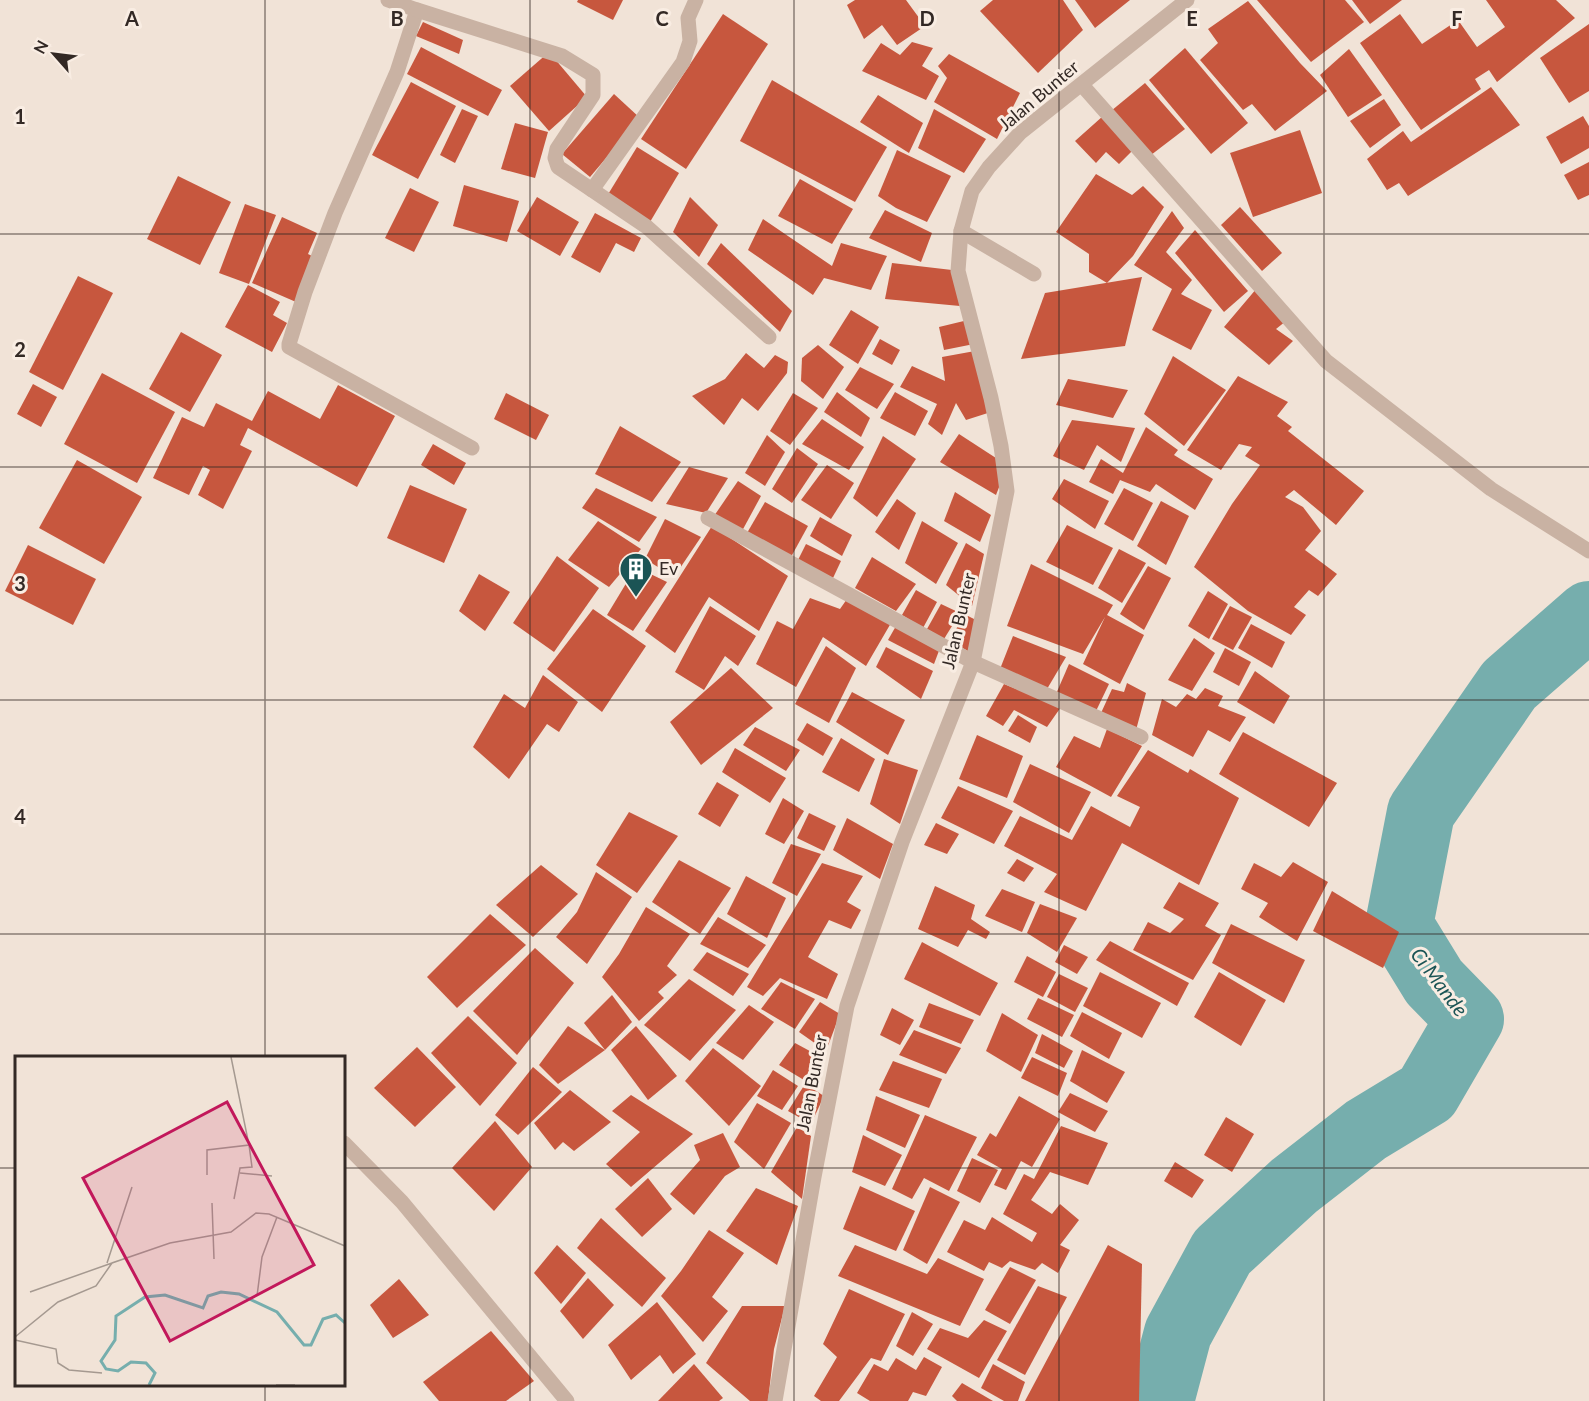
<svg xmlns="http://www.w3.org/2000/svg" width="1589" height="1401" font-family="Lato,sans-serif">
  <rect width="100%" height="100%" fill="#f1e3d7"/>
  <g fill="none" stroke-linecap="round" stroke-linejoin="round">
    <!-- river -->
    <path stroke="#76aead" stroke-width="68" d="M1160,1401L1178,1333L1222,1252L1294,1186L1366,1130L1427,1093L1470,1019L1434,982L1399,925L1421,812L1509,685L1589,615"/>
  </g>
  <!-- building -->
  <g fill="#c7573e">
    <path d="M578,0H623L613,20L577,2Z"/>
    <path d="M855,0H906L925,26L897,45L882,25L864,39L847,5Z"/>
    <path d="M993,0H1063L1083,30L1038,73L980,11Z"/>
    <path d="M1075,0H1130L1095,28Z"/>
    <path d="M1257,0H1345L1364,22L1311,62Z"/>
    <path d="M1352,0H1402L1370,24Z"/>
    <path d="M1486,0H1556L1575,18L1497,82L1489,70L1475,79L1481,89L1421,130L1360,43L1400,14L1422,44L1458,20L1477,47L1505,27Z"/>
    <path d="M1248,1L1300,63L1327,91L1275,131L1252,104L1243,110L1200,60L1218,43L1208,29Z"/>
    <path d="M723,14L768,44L686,169L641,139Z"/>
    <path d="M423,22L463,40L459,54L416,36Z"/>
    <path d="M1589,24V91L1569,103L1540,58Z"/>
    <path d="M912,42L933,48L922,66L939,76L926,100L862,71L881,43L900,55Z"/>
    <path d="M421,47L502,90L488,116L407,74Z"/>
    <path d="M1185,48L1248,123L1211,154L1149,80Z"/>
    <path d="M1349,49L1382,95L1348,117L1320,75Z"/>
    <path d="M549,52L587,97L549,131L510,86Z"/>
    <path d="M949,54L1020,93L997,139L934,102L947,78L938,66Z"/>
    <path d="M772,80L887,147L855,202L740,141Z"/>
    <path d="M411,82L456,106L418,179L372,155Z"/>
    <path d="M1145,83L1185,129L1151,155L1111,111Z"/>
    <path d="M1491,87L1520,125L1408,196L1399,183L1387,190L1367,159L1403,131L1411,142Z"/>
    <path d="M614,94L640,118L590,177L562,154Z"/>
    <path d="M878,95L923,123L909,153L860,122Z"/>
    <path d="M1384,99L1401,125L1370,148L1350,121Z"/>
    <path d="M462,109L478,116L455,163L440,155Z"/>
    <path d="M934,109L986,139L964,173L918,148Z"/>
    <path d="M1103,116L1133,150L1119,164L1106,152L1096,163L1075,141Z"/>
    <path d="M1583,116L1589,126V148L1561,164L1546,137Z"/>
    <path d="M515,123L548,132L535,178L501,169Z"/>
    <path d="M1300,130L1322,193L1253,217L1230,153Z"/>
    <path d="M637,147L679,173L650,222L607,196Z"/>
    <path d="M897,150L951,176L927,222L896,208L878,196Z"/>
    <path d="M1589,162V195L1578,200L1564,175Z"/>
    <path d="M1096,174L1132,195L1143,186L1164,207L1133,256L1107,283L1089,272V254L1056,232Z"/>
    <path d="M178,176L231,202L200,265L147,239Z"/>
    <path d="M800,179L853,209L832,244L778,216Z"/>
    <path d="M464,185L519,201L507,242L453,226Z"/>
    <path d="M410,188L439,202L414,252L385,238Z"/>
    <path d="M537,197L579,222L560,256L517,231Z"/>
    <path d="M690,197L718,225L699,257L673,232Z"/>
    <path d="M245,204L276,215L249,284L219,273Z"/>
    <path d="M1240,207L1282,253L1262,271L1221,225Z"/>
    <path d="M885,210L932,233L921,262L869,238Z"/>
    <path d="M1172,211L1184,228L1166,252L1192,280L1181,294L1212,310L1191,350L1152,330L1172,289L1134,265Z"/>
    <path d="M595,213L641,238L634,252L616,243L600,273L571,257Z"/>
    <path d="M282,217L317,233L308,254L316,258L296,302L252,283Z"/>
    <path d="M763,219L832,266L841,243L887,256L871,290L824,278L813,295L748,250Z"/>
    <path d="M1195,230L1248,291L1224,312L1175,253Z"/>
    <path d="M721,243L792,311L780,332L707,264Z"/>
    <path d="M892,263L952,270L960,306L885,299Z"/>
    <path d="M78,276L113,293L63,390L29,372Z"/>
    <path d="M1142,277L1125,346L1021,359L1045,293Z"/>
    <path d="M248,285L280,302L273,315L287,323L272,352L225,327Z"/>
    <path d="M1257,288L1286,321L1276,329L1293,341L1269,365L1224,327Z"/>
    <path d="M851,310L879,327L858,364L829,345Z"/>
    <path d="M968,320L974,344L944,350L939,327Z"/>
    <path d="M181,332L222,355L190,412L149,389Z"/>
    <path d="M880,339L900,350L892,365L872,354Z"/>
    <path d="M818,345L844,367L823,399L801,381L802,358Z"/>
    <path d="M975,351L991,412L966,420L956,403L942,435L928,424L937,404L900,387L912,366L945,381L942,357Z"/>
    <path d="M746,353L764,368L775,355L788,362L787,373L758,411L742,398L724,425L692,396L725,379Z"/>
    <path d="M1173,356L1226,390L1184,446L1144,414Z"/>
    <path d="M860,367L894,384L877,409L845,390Z"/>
    <path d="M102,373L175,412L137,483L64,444Z"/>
    <path d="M1238,376L1288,402L1277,416L1292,427L1288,431L1364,491L1336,525L1294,490L1285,497L1303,507L1321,531L1305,550L1337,574L1318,596L1309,590L1294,607L1306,615L1291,635L1248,611L1194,567L1232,504L1260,465L1245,456L1252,447L1239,444L1221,470L1187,450Z"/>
    <path d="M1068,379L1128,390L1113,418L1056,405Z"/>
    <path d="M33,384L57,397L41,427L17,414Z"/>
    <path d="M338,385L395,416L357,487L248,428L240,445L252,451L223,509L198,495L210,470L203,466L189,495L153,478L182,417L204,427L216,403L252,421L268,391L320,419Z"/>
    <path d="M837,392L870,418L861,437L824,412Z"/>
    <path d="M895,392L928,411L915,436L880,418Z"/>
    <path d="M506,393L549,415L536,440L494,419Z"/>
    <path d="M793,393L818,408L790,445L770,431Z"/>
    <path d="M822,419L864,447L849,470L802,444Z"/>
    <path d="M1072,420L1135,428L1121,462L1097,445L1084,470L1053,456Z"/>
    <path d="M620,426L681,462L652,502L595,474Z"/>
    <path d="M1146,427L1178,450L1174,455L1213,479L1195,510L1156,484L1150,492L1120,480L1113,494L1089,482L1101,459L1123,473Z"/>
    <path d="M959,434L999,460L1001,482L996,495L940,462Z"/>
    <path d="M767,435L785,452L765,486L745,473Z"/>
    <path d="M883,436L916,459L877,517L853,498Z"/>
    <path d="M433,444L466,463L454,485L421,465Z"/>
    <path d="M797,448L818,464L792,503L772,489Z"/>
    <path d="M77,460L142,497L104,564L39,528Z"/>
    <path d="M827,465L854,483L831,519L801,500Z"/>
    <path d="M689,467L728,478L706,513L666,504Z"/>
    <path d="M1064,479L1109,501L1095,529L1052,499Z"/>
    <path d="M738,481L761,496L742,531L714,516Z"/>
    <path d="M410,485L467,509L444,563L387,538Z"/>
    <path d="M596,488L657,517L639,542L582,508Z"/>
    <path d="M1124,488L1153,503L1133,541L1104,524Z"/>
    <path d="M955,492L991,515L980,542L944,521Z"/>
    <path d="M897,499L916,513L899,550L875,532Z"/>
    <path d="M1161,501L1189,516L1166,565L1137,546Z"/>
    <path d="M765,502L808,526L791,557L747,533Z"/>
    <path d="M820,517L852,535L842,556L810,536Z"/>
    <path d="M665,519L701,537L674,577L645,559Z"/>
    <path d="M598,521L641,549L609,587L568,560Z"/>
    <path d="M922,521L958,543L936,584L905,563Z"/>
    <path d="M1067,525L1113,548L1093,585L1046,562Z"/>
    <path d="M712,526L788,576L759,631L709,597L675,653L645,631Z"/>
    <path d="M966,543L984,554L972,606L946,585Z"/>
    <path d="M806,544L841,561L833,578L798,560Z"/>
    <path d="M28,545L96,579L73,625L5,591Z"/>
    <path d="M1119,549L1146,563L1122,603L1098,588Z"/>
    <path d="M557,556L599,588L554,652L513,623Z"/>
    <path d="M872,557L916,584L896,611L855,588Z"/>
    <path d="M1031,564L1113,605L1107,615L1144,635L1120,684L1083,664L1105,617L1083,654L1007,626Z"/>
    <path d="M1148,566L1171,578L1144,630L1120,614Z"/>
    <path d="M636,567L667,582L633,631L607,615Z"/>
    <path d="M479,574L510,592L485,631L459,611Z"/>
    <path d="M916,590L937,602L923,628L902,615Z"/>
    <path d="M1208,591L1228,604L1209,639L1188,626Z"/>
    <path d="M810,598L840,609L847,599L891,623L866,666L823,637L796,687L756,664L777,621L793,629Z"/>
    <path d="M941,604L960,613L944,639L927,629Z"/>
    <path d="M710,606L756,636L738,666L725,656L704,690L675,672Z"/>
    <path d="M1230,606L1252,617L1233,650L1212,639Z"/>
    <path d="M593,609L646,646L602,712L547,669Z"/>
    <path d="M964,614L976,620L968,651L950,641Z"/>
    <path d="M1251,624L1285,642L1272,668L1238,648Z"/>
    <path d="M896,626L940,648L934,664L888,640Z"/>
    <path d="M1013,636L1066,657L1047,689L1000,669Z"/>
    <path d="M1194,638L1215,653L1192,691L1168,680Z"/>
    <path d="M826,646L856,668L829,723L795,704Z"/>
    <path d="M886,647L933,671L921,699L876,667Z"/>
    <path d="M1225,648L1251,662L1239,686L1213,672Z"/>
    <path d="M1069,664L1109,684L1096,711L1056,694Z"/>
    <path d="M731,668L773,708L701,765L670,722Z"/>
    <path d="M1255,671L1290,696L1274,724L1237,702Z"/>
    <path d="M543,675L578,702L559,732L547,724L509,779L473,747L504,694L525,708Z"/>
    <path d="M1127,683L1146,693L1136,730L1101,713L1112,689L1124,692Z"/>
    <path d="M1004,684L1061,707L1047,727L1014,710L1003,726L986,716Z"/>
    <path d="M1205,688L1223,696L1218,706L1246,717L1230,742L1208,730L1193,757L1152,735L1162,699L1176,707L1187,694L1196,699Z"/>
    <path d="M852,692L905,720L888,755L836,722Z"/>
    <path d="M1018,715L1037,727L1030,743L1008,731Z"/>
    <path d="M807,723L833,738L823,756L797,740Z"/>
    <path d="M755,727L800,750L786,771L743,745Z"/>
    <path d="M1107,729L1142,746L1111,797L1056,767L1074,736L1100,748Z"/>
    <path d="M1243,732L1337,783L1309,827L1219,774Z"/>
    <path d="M977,735L1023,756L1007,798L959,779Z"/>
    <path d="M841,738L875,759L859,792L822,772Z"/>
    <path d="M735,748L786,778L770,803L722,772Z"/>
    <path d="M1148,750L1188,773L1190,769L1239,798L1199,885L1122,843L1086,911L1044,892L1057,874L1004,846L1020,816L1072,840L1091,806L1130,827L1140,807L1117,796Z"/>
    <path d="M884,759L918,770L900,824L870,804Z"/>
    <path d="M1030,764L1091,792L1069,833L1013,802Z"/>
    <path d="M717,782L739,795L720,827L698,814Z"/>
    <path d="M958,786L1013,811L994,844L941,818Z"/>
    <path d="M783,798L804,811L784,844L765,834Z"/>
    <path d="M629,812L678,836L637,893L596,865Z"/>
    <path d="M809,813L836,826L824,851L797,838Z"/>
    <path d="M847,818L893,844L880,879L833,850Z"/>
    <path d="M936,823L959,834L947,854L924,845Z"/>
    <path d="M791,844L821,854L797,896L772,883Z"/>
    <path d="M1017,859L1034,868L1024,882L1007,873Z"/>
    <path d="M679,860L731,888L700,934L652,902Z"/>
    <path d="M1293,862L1328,882L1297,941L1259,917L1268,903L1241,889L1254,863L1281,877Z"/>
    <path d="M822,863L863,876L847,902L861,910L851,929L829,920L808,957L838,974L827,999L780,978L763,996L747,987Z"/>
    <path d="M541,865L578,894L533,937L496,905Z"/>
    <path d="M596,872L632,897L587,964L556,937L577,912Z"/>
    <path d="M746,876L786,898L767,938L727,914Z"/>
    <path d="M1179,882L1219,903L1205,926L1221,935L1193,980L1133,950L1148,922L1170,933L1184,919L1163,908Z"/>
    <path d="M935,886L975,905L971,919L990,932L986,939L968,930L958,947L918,929Z"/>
    <path d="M1002,889L1035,902L1022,932L985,916Z"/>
    <path d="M1332,891L1399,932L1383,968L1313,931Z"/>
    <path d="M1040,904L1077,918L1057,952L1027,933Z"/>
    <path d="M646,907L690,934L667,966L677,975L658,992L664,998L639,1021L602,977L619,954Z"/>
    <path d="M490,914L526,945L457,1008L427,977Z"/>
    <path d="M718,917L766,945L748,968L700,944Z"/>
    <path d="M1231,924L1305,960L1284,1003L1212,963Z"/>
    <path d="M1110,941L1189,983L1177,1006L1096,960Z"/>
    <path d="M922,942L998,983L980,1016L904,979Z"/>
    <path d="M1064,945L1088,957L1077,974L1055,962Z"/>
    <path d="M535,948L574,983L517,1055L473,1011Z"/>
    <path d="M707,952L749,974L733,996L693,970Z"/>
    <path d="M1027,956L1056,972L1043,997L1014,982Z"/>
    <path d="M1100,972L1161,1003L1142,1038L1083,1006Z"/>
    <path d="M1219,972L1266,1000L1241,1046L1194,1017Z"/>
    <path d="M1059,974L1088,988L1075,1012L1047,997Z"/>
    <path d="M689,979L736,1010L690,1061L644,1025Z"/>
    <path d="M781,982L815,999L795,1029L761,1009Z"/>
    <path d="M612,995L632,1022L605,1050L584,1023Z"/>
    <path d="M1038,998L1074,1015L1062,1037L1027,1019Z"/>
    <path d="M820,1002L840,1014L826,1051L799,1032Z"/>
    <path d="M929,1003L974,1020L961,1044L919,1027Z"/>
    <path d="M749,1005L774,1022L743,1060L716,1043Z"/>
    <path d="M892,1008L914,1020L900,1045L880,1035Z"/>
    <path d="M1082,1012L1122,1033L1109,1059L1070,1036Z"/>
    <path d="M1002,1013L1038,1035L1021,1072L986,1051Z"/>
    <path d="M468,1016L517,1063L480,1106L431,1053Z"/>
    <path d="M568,1026L605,1050L558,1084L539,1065Z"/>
    <path d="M636,1026L677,1076L648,1100L611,1050Z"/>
    <path d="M914,1030L961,1048L946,1074L899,1055Z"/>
    <path d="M1042,1034L1073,1051L1064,1068L1035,1053Z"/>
    <path d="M795,1043L819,1056L804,1080L779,1065Z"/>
    <path d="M417,1047L456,1087L415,1127L374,1088Z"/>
    <path d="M713,1048L761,1086L729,1126L685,1081Z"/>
    <path d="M1082,1050L1125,1072L1107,1103L1070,1081Z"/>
    <path d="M1032,1057L1067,1073L1058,1096L1021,1078Z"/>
    <path d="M893,1061L942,1079L929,1108L879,1090Z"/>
    <path d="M533,1067L562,1092L518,1135L495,1115Z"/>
    <path d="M773,1070L798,1086L782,1110L757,1096Z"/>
    <path d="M805,1084L824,1096L811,1124L788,1111Z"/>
    <path d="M570,1090L611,1122L574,1151L563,1142L555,1150L534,1123Z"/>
    <path d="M1070,1093L1108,1111L1095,1132L1058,1112Z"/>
    <path d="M631,1095L693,1134L631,1187L606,1164L640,1132L612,1111Z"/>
    <path d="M876,1096L920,1115L905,1148L866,1130Z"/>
    <path d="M1019,1096L1060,1119L1032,1167L1021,1161L1006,1190L994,1185L1002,1169L977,1155L990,1133L996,1137Z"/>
    <path d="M757,1103L791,1123L764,1169L734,1142Z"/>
    <path d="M925,1115L977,1137L949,1191L924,1178L912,1199L892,1189Z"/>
    <path d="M1226,1117L1254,1134L1232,1172L1204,1155Z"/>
    <path d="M495,1121L532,1167L494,1211L452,1168Z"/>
    <path d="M1061,1126L1108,1143L1088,1185L1050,1172L1031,1200L1052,1214L1060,1204L1079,1220L1060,1245L1070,1250L1058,1273L1042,1263L1035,1270L1010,1261L1002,1268L989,1262L984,1271L947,1252L964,1220L985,1230L992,1217L1032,1242L1037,1233L1003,1214L1024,1174L1034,1179Z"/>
    <path d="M797,1127L811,1136L802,1199L771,1172Z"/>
    <path d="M723,1133L740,1167L725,1176L694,1215L670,1194L700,1160L694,1145Z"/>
    <path d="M863,1135L902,1155L885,1186L852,1172Z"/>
    <path d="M972,1158L998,1170L980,1203L957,1191Z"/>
    <path d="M1175,1162L1204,1180L1192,1198L1164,1181Z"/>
    <path d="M648,1178L672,1209L642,1237L615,1209Z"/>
    <path d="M860,1186L915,1211L896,1251L843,1229Z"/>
    <path d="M930,1187L960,1202L927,1264L903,1250Z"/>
    <path d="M756,1188L798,1206L777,1265L726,1231Z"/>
    <path d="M601,1218L666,1278L642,1307L577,1248Z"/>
    <path d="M709,1230L744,1253L712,1297L728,1311L703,1342L661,1296L681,1271Z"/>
    <path d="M557,1245L586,1273L561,1304L534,1273Z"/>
    <path d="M855,1245L927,1274L938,1258L984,1279L960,1326L838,1276Z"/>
    <path d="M1108,1245L1142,1264L1139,1401H1025Z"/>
    <path d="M1010,1267L1036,1280L1010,1324L985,1310Z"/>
    <path d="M588,1278L614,1305L583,1339L560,1311Z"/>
    <path d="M399,1279L429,1315L393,1338L370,1305Z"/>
    <path d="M1038,1286L1067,1297L1025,1375L997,1360Z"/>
    <path d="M849,1289L905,1314L881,1361L871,1358L839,1401H821L814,1396L837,1357L823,1344Z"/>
    <path d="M657,1302L696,1354L673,1374L660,1355L631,1380L608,1345Z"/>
    <path d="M742,1306H785L774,1349L768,1401H750L706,1363Z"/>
    <path d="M912,1312L933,1324L913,1356L896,1346Z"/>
    <path d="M984,1320L1007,1331L979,1378L927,1349L940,1328L968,1338Z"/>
    <path d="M491,1331L534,1381L506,1401H439L423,1382Z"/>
    <path d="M924,1357L942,1367L926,1396L913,1392L908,1401H870L857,1393L874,1364L888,1371L896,1358L916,1370Z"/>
    <path d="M694,1364L723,1398L719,1401H658Z"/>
    <path d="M993,1364L1025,1382L1018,1401H1004L981,1388Z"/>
    <path d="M962,1383L993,1401H957L952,1396Z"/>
  </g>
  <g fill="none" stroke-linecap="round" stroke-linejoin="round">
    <!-- street -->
    <g stroke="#c9b2a3" stroke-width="15">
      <path d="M388,0L417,10L397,72L335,213L305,292L289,344V347L472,448"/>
      <path d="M417,10L562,56L593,75V95L557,149L555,158L558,167L647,227L769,337"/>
      <path d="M1082,85L1326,361L1491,489L1589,551"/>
      <path d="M592,190L683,62L690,41L688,18L696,0"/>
      <path d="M961,231L1034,274"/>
      <path d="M708,518L973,662L1141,737"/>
      <path d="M344,1143L402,1202L567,1401"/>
      <path d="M775,1401L814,1177L847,1006L902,842L973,662L1007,491L1001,446L991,398L958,271L961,231L972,191L989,167L1020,133L1187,0"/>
    </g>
  </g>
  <!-- grid -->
  <path fill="none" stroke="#332925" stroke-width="1.5" stroke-opacity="0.55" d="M265,0V1058M530,0V1401M794,0V1401M1059,0V1401M1324,0V1401M0,234H1589M0,467H1589M0,700H1589M0,934H1589M0,1168H16M344,1168H1589M265,1384V1401"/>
  <!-- icons -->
  <defs>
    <g id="building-pin" transform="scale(1.725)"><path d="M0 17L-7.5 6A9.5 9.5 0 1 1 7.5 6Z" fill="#1b5455" stroke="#f9ede3"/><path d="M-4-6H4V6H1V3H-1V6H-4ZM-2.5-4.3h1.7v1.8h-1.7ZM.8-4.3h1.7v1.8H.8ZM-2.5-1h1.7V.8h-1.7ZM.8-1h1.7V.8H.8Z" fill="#fff"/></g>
  </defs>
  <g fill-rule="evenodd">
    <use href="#building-pin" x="636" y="569"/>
  </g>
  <g text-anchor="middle" stroke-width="6" stroke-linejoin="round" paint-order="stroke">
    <!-- street labels -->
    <g font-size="18" fill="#332925" stroke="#f9ede3">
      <text transform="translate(1039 96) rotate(-40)" y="6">Jalan Bunter</text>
      <text transform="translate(959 621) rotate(-77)" y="6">Jalan Bunter</text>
      <text transform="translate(812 1083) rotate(-79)" y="6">Jalan Bunter</text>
    </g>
    <!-- poi labels -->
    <g font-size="18" fill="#332925" stroke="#f9ede3" text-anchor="start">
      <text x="659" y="575">Ev</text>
    </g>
    <!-- water labels -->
    <g font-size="20" font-style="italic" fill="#1b5455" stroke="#f9ede3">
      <text transform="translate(1439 982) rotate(53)" y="7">Ci Mande</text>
    </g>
  </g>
  <!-- overview -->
  <g transform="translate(15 1056)">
    <rect width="330" height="330" fill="#f1e3d7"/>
    <path fill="none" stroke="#76aead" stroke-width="3" d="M134,329L140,317L131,307L116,306L103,315L91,313L86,305L100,284L101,260L130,241L150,239L188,252L193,240L206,236L224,238L262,256L289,289H296L308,263L321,259L330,267"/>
    <path fill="none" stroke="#a59990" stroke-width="1.5" d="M225,117L257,120M192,119V94L234,89L216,1M219,143L225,112L237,111L234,89M197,147L199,203M92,207L117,131M15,236L97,207M242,240L247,201L262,161M0,281L43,246L81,230L97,207L155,187L216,176L241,157L254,158L330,190M0,284L41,293L43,307L54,314L87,317M261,329H280"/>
    <path fill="#c2185b" fill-opacity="0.15" stroke="#c2185b" stroke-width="3" d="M212,46L299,209L155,285L68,122Z"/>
    <rect width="330" height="330" fill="none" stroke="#332925" stroke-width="3"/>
  </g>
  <g font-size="20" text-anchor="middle" font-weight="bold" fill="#332925" stroke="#f9ede3" stroke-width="6" stroke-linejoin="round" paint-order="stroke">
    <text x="132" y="26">A</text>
    <text x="397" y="26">B</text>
    <text x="662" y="26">C</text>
    <text x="927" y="26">D</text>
    <text x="1192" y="26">E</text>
    <text x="1457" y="26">F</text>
    <text x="20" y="124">1</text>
    <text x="20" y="357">2</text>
    <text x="20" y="591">3</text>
    <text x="20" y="824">4</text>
  </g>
  <!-- north arrow -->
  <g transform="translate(54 54) rotate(298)" stroke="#f9ede3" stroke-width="4.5" paint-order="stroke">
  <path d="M0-4.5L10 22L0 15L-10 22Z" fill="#332925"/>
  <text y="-9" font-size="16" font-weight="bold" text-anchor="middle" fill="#332925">N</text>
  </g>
</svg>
